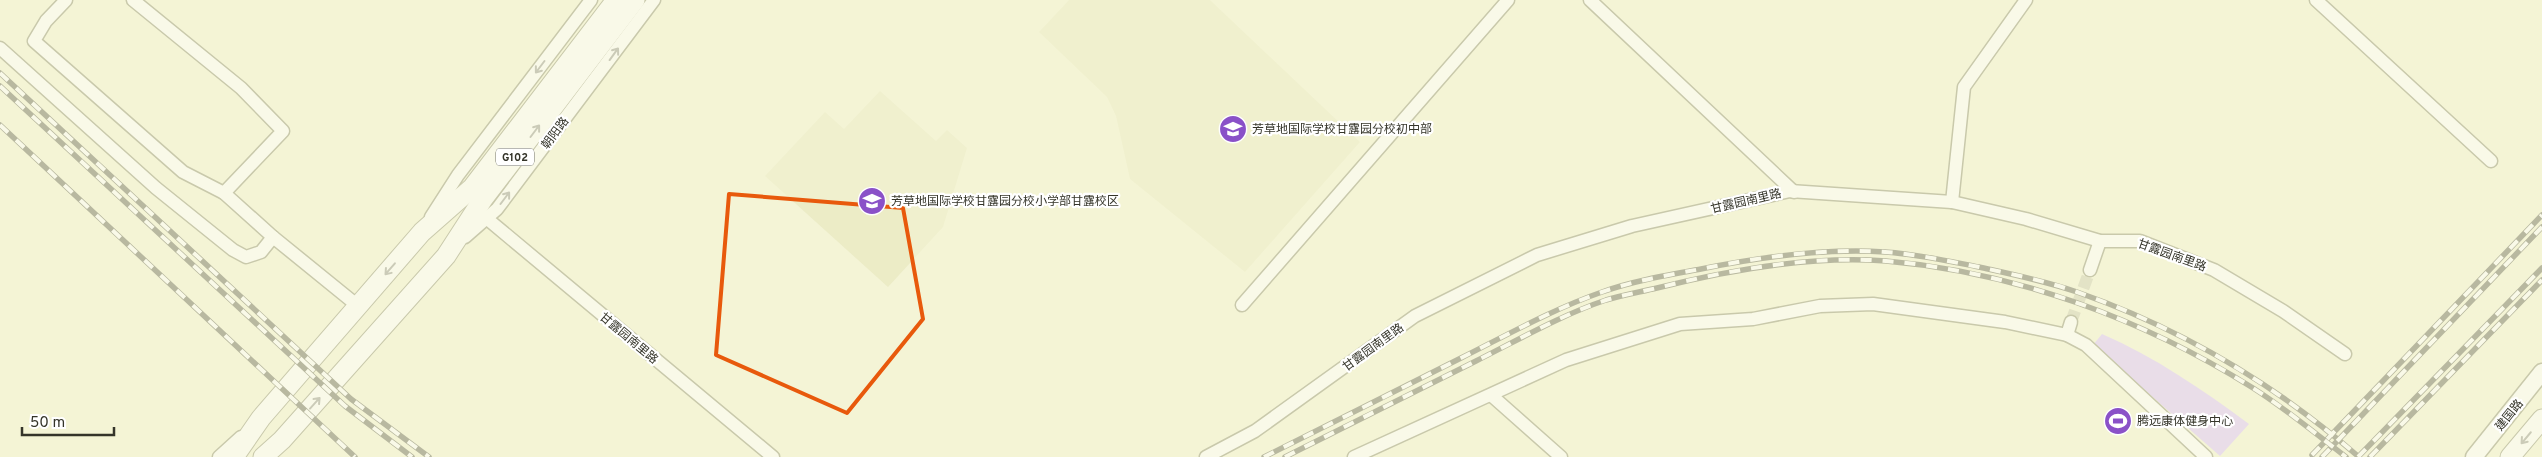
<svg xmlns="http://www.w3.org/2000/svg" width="2542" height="457" font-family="Overpass,'Noto Sans SC',sans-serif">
  <rect width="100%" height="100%" fill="#f4f4d6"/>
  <!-- built -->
  <g fill="#ececc6">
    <path d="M1069,0H1210L1360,142L1245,272L1130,179L1116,116L1107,97L1039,32Z"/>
    <path d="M880,91L936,141L947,130L967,148L943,227L888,287L765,176L825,112L844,129Z"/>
  </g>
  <!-- green -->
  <path fill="#dbc2ff" d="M2102,334C2155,357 2203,390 2249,424L2220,456L2093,345Z"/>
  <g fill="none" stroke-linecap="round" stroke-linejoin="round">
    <!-- minor-tunnel -->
    <path stroke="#ceceb3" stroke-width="12" stroke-dasharray="12 6" stroke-linecap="butt" d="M2071,322L2090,270"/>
    <!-- minor casing -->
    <g stroke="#959579" stroke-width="15">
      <g id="minor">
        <path d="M66,0L46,21L34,41L183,172L224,193"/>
        <path d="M133,0L241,88L283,131L224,193L273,237"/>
        <path d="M1590,0L1794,192"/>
        <path d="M2316,0L2491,161"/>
        <path d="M0,48L156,188L233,250L246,257L261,252L273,237L358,306"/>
        <path d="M1952,202L1964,87L2026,0"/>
        <path d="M431,217L458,175L591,0"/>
        <path d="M485,217L773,457"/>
        <path d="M465,237L497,209L654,0"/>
        <path d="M2090,270L2100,241"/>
        <path d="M1242,305L1508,0"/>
        <path d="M2067,335L2071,322"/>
        <path d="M1491,395L1561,457"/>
        <path d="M219,457L241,437"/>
        <path d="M1206,457L1255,431L1415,316L1537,255L1632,226L1790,191L1952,202L2026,219L2100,241H2140L2214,270L2283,311L2345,354"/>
        <path d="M1354,457L1566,360L1680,324L1753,319L1820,306L1873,304L2005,322L2067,335L2086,345L2206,457"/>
      </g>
    </g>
    <!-- major casing -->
    <g stroke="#959579" stroke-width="19">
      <path id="major" d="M2474,457L2542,372"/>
    </g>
    <!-- highway casing -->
    <g stroke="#959579" stroke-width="21">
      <g id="highway">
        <path d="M234,457L261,418L422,232L472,188L616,0"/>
        <path d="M263,457L282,440L446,256L483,199L635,0"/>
        <path d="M2510,457L2542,419"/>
      </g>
    </g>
    <!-- minor -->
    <use href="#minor" stroke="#fff" stroke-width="12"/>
    <!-- major -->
    <use href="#major" stroke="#fff" stroke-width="16"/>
    <!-- highway -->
    <use href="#highway" stroke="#fff" stroke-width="19"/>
    <!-- rail casing -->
    <g stroke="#70705f" stroke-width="5.5">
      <g id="rail">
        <path d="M0,73L351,399L429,457"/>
        <path d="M0,86L345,406L412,457"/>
        <path d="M0,125L355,457"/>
        <path d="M2312,455L2542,215"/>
        <path d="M1264,457C1330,424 1396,391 1461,358C1507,335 1553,309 1602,292C1633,281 1668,275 1701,269C1760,257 1823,248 1885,252C1916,254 1948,261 1979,267C2011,274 2046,281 2077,292C2180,328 2276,385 2359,457"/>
        <path d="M1285,457C1348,425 1412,393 1476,361C1518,340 1561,315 1606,300C1623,295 1640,292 1657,288C1729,270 1811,255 1886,261C2016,272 2143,319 2253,388C2286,409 2316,434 2346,457"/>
        <path d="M2322,457L2542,227"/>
        <path d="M2358,457L2542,268"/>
        <path d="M2370,457L2542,280"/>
      </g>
    </g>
    <!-- rail -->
    <use href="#rail" stroke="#fff" stroke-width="4" stroke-dasharray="11" stroke-linecap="butt"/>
  </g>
  <!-- one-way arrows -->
  <defs><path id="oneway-shaft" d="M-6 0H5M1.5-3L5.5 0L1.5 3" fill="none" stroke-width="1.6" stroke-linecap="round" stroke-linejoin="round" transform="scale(1.25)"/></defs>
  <g stroke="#9a9a94">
    <use href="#oneway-shaft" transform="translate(614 54) rotate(-54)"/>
    <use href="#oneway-shaft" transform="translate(540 67) rotate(127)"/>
    <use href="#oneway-shaft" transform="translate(535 131) rotate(-53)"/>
    <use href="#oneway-shaft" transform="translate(505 198) rotate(-53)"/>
    <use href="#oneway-shaft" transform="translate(390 269) rotate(131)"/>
    <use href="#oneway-shaft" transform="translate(315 403) rotate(-48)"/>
    <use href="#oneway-shaft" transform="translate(2526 438) rotate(130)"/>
  </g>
  <!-- marked area -->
  <path d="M0 0H2542V457H0ZM729,194L903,208L923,319L847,413L716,355Z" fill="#f4f4d6" fill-opacity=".55" fill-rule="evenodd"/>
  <path fill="none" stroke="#e8590c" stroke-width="4" stroke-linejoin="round" d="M729,194L903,208L923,319L847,413L716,355Z"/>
  <!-- icons -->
  <defs>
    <g id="school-disc" transform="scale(1.4375)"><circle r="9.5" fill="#8a51c8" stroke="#fff"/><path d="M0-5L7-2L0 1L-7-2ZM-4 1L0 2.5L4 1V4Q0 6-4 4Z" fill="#fff"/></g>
    <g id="stadium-disc" transform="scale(1.4375)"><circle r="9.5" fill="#8a51c8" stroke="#fff"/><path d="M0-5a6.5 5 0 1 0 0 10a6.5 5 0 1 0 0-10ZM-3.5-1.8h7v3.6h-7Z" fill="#fff"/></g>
  </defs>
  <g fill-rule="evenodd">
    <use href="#school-disc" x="1233" y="129"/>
    <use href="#school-disc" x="872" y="201"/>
    <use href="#stadium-disc" x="2118" y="421"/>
  </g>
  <g text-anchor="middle" stroke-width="4.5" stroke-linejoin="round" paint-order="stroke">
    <!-- shield labels -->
    <rect fill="#fff" stroke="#717169" stroke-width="1" x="496" y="148.5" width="38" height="17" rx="4"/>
    <g font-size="11" font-weight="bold" fill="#343429">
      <text x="515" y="161">G102</text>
    </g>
    <!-- poi labels -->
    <g font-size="12" fill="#343429" stroke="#fff" text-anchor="start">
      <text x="1252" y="133">芳草地国际学校甘露园分校初中部</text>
      <text x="891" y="205">芳草地国际学校甘露园分校小学部甘露校区</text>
      <text x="2137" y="425">腾远康体健身中心</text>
    </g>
    <!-- street labels -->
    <g font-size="12" fill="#343429" stroke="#fff">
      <text transform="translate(555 133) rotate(-53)" y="4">朝阳路</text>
      <text transform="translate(1746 201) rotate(-13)" y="4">甘露园南里路</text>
      <text transform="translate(2172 255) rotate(20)" y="4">甘露园南里路</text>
      <text transform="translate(629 338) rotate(40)" y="4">甘露园南里路</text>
      <text transform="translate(1373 347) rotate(-36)" y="4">甘露园南里路</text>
      <text transform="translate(2509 415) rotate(-51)" y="4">建国路</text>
    </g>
  </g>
  <!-- scale -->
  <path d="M22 427v8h92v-8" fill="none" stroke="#343429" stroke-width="2.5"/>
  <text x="30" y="427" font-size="15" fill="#343429" stroke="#ffffff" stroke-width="4" paint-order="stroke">50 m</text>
</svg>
